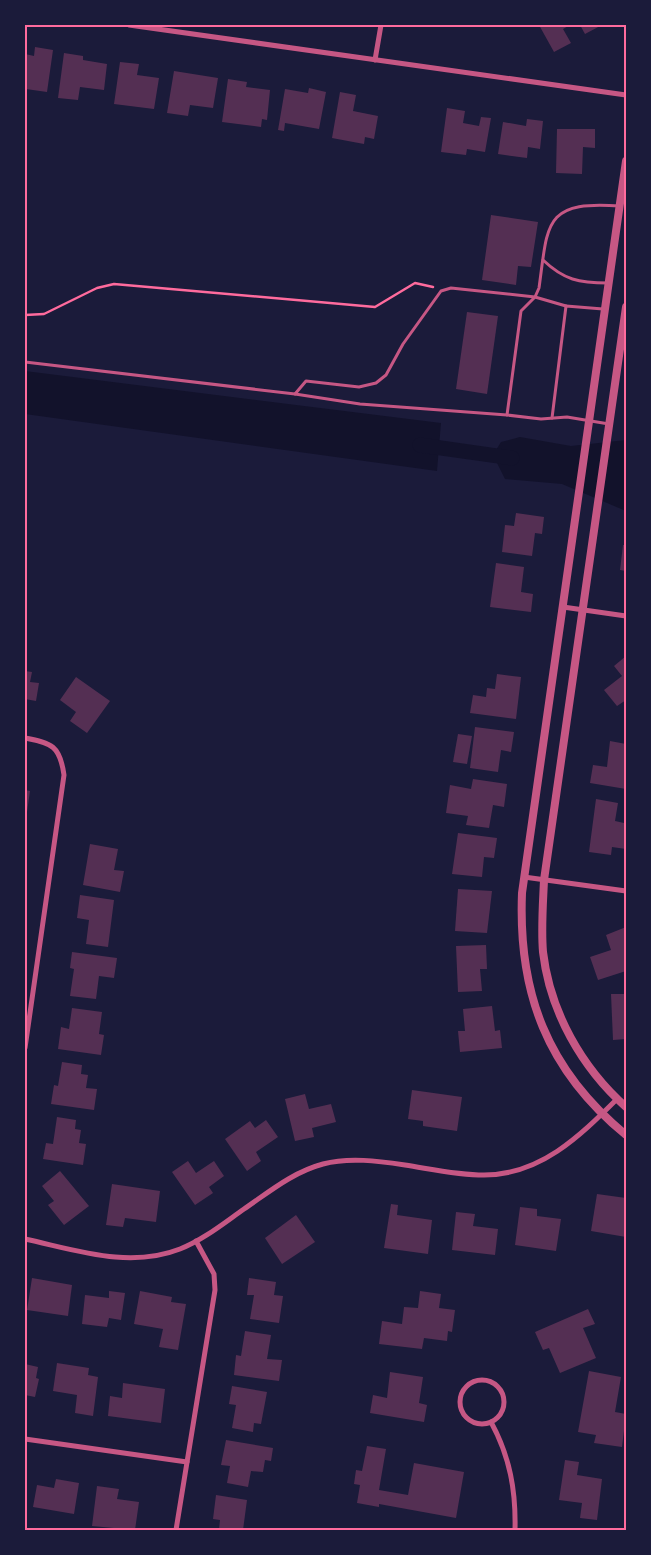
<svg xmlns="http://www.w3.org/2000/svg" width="651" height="1555" font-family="'Zilla Slab',serif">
  <rect width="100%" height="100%" fill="#1b1b3a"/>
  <!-- water -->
  <g fill="#12122b">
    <path d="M25,371L441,423L437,471L25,414Z"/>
    <path d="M520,437L571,446L626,440V511L562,484L505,479L493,455L501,442Z"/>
  </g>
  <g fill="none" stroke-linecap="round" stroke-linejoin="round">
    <!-- canal -->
    <path stroke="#12122b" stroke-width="15" d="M420,445L512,458"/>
  </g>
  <!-- building -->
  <g fill="#542f53">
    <path d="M539,25H570L563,29L571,43L554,52Z"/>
    <path d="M580,25H602L585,34Z"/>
    <path d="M35,47L53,50L47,92L26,89L25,54L34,56Z"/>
    <path d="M64,53L83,56V60L107,64L104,90L80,87L78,100L58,98Z"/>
    <path d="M120,62L139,64L137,75L159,78L154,109L114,104Z"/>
    <path d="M174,71L218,78L213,108L190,105L188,116L167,113Z"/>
    <path d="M228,79L247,82L246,87L270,90L267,120L262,119L261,127L222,122Z"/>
    <path d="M309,88L326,92L319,129L285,123L284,131L278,130L285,89L308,93Z"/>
    <path d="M340,92L356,95L353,111L378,116L374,139L365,137L364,144L332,138Z"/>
    <path d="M447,108L465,111L463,123L479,126L481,117L491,118L485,152L467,149L466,155L441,152Z"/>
    <path d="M527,119L543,121L540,149L528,147L527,158L498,154L503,122L526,126Z"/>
    <path d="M557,129H595V148L583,147L582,174L556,173Z"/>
    <path d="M491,215L538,222L531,267L518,266L516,285L482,280Z"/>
    <path d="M467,312L498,316L487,394L456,389Z"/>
    <path d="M516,513L544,517L542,534L535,533L532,556L502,552L505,525L514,526Z"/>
    <path d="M623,545H626V571L620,570Z"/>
    <path d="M496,563L524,567L521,592L533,594L531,612L490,607Z"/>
    <path d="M626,656V700L617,706L604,690L622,676L614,666Z"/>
    <path d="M25,671L32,672L30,682L39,683L36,701L25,699Z"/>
    <path d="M497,674L521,677L516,719L470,713L473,695L486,697L487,688L495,689Z"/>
    <path d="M76,677L110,701L87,733L70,721L76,712L60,700Z"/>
    <path d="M475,727L514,732L511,752L501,750L498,772L470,768Z"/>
    <path d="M458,734L472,736L467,764L453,762Z"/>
    <path d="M610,741L626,744V789L590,783L593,765L607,767Z"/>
    <path d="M473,779L507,784L504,807L493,805L489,828L466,825L468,816L446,813L450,785L471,789Z"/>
    <path d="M25,790L30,791L27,812H25Z"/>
    <path d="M596,799L618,803L615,821L624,823L626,849L612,847L611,855L589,852Z"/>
    <path d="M458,833L497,838L494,858L484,857L482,877L452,874Z"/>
    <path d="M90,844L118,849L114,870L124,871L120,892L83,885Z"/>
    <path d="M458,889L492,891L487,933L455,931Z"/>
    <path d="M80,895L114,900L108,947L86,944L89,920L77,918Z"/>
    <path d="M626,927V971L598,980L590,957L611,950L606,935Z"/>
    <path d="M486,945L487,969H480L482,991L458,992L456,946Z"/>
    <path d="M72,952L117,958L114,978L99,976L96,999L70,996L74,969L70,968Z"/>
    <path d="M611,994H626V1039L613,1040Z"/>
    <path d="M492,1006L495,1031L500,1030L502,1048L460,1052L458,1031H465L463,1009Z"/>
    <path d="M72,1008L102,1012L99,1034L104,1035L101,1055L58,1049L61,1027L69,1029Z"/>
    <path d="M62,1062L82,1065L81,1074L88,1075L86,1088L97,1089L94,1110L51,1104L54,1085L58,1086Z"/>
    <path d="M412,1090L462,1097L457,1131L423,1126V1121L408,1119Z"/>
    <path d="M305,1094L309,1109L331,1104L336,1122L312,1128L314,1137L295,1141L285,1099Z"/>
    <path d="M57,1117L76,1120L75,1129L81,1130L79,1143L86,1144L83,1165L43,1159L46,1143L53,1144Z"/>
    <path d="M266,1120L278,1137L256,1152L261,1161L247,1171L225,1139L250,1121L255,1128Z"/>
    <path d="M188,1161L196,1173L214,1161L224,1176L209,1187L213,1193L195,1205L172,1172Z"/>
    <path d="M60,1171L89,1206L64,1225L48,1205L54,1201L42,1186Z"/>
    <path d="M112,1184L160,1191L156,1222L125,1218L123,1227L106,1225Z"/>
    <path d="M597,1194L626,1198V1237L591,1231Z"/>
    <path d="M391,1204L398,1205L397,1215L432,1220L428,1254L384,1248Z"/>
    <path d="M520,1207L537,1209V1216L561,1219L556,1251L515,1245Z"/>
    <path d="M456,1212L475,1214L473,1226L498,1229L495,1255L452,1250Z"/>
    <path d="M296,1215L315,1242L282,1264L265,1238Z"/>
    <path d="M32,1278L72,1285L68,1316L27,1310Z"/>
    <path d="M249,1278L276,1282L274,1295L283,1296L279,1323L250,1319L254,1295H247Z"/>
    <path d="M109,1291L125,1293L121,1320L109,1318L107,1327L82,1324L85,1295L109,1298Z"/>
    <path d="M140,1291L172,1297L171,1302L186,1304L178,1350L159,1347L163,1329L134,1324Z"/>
    <path d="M420,1291L441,1294L439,1308L455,1310L452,1332L448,1331L447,1341L424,1338L422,1349L379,1344L382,1321L402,1324L404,1307L418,1308Z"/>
    <path d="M588,1309L595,1324L583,1328L596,1358L560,1373L549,1348L543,1350L535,1332Z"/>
    <path d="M245,1331L271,1335L267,1359L282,1360L279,1381L234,1375L236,1355L241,1356Z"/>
    <path d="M57,1363L89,1368L88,1375L98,1377L93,1416L75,1413L77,1395L53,1391Z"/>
    <path d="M25,1364L38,1367L36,1378L39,1379L35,1397L25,1395Z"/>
    <path d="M589,1371L621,1377L615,1412L626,1414L622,1447L594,1443L596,1435L578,1432Z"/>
    <path d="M390,1372L423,1377L419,1403L427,1405L424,1422L370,1413L373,1395L387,1398Z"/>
    <path d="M123,1383L165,1389L161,1423L108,1416L110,1396L122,1398Z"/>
    <path d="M232,1386L267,1392L261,1424L254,1423L253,1432L232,1428L236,1405L229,1404Z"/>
    <path d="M226,1440L273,1448L271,1461L265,1460L263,1472L251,1471L248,1487L227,1483L230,1466L221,1465Z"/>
    <path d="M367,1446L386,1449L379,1490L408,1495L414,1463L464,1472L456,1518L379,1504V1507L357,1503L360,1485L354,1484L356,1470L362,1471Z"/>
    <path d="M565,1460L579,1462L577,1475L602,1479L597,1520L580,1518L582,1503L559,1500Z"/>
    <path d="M56,1479L79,1483L74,1514L33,1507L37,1485L54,1488Z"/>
    <path d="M97,1486L119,1489L117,1499L139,1502L135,1530L92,1526Z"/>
    <path d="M216,1495L247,1500L243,1530H219L220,1520L213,1519Z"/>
  </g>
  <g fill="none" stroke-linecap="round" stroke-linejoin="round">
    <!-- path -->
    <path stroke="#ff6b9d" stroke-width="2.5" d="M25,315L44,314L97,288L114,284L375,307L415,283L433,287"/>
    <!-- service -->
    <g stroke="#c65784" stroke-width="3">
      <path d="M543,260C564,280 579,283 608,283"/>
      <path d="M25,362L295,394L306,381L359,387L376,383L386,375L403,344L441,291L451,288L535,297L566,306"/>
      <path d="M295,394L360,404L507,415"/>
      <path d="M552,418L566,306L603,309"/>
      <path d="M609,424L567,417L541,419L507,415L521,311L535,297L539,288C548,224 543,200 620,206"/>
    </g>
    <!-- minor -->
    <g stroke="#c65784" stroke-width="5">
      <path d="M129,25L626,95"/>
      <path d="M375,60L381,25"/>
      <path d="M563,607L626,616"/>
      <path d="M25,738C52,743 60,746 64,775L25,1048"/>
      <path d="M524,877L626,891"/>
      <path d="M25,1239C76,1250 129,1269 180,1249C203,1240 224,1223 244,1209C269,1192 293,1172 323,1164C349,1157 378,1161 405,1165C431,1169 457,1175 484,1175C540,1175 579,1137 617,1099"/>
      <circle cx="482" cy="1402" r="22"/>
      <path d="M491,1422C510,1457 516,1491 515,1530"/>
      <path d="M25,1439L187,1462"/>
      <path d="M176,1530L215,1290L214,1274L196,1241"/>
    </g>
    <!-- tertiary -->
    <g stroke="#c65784" stroke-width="8">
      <path d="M626,161L522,893C518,993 547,1070 626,1135"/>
      <path d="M626,307L544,880C543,904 541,928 543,952C550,1012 582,1068 626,1107"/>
    </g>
  </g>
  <!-- border -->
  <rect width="651" height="1555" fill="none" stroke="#1b1b3a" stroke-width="52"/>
  <rect x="26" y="26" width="599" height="1503" fill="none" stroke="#ff6b9d" stroke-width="2"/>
</svg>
